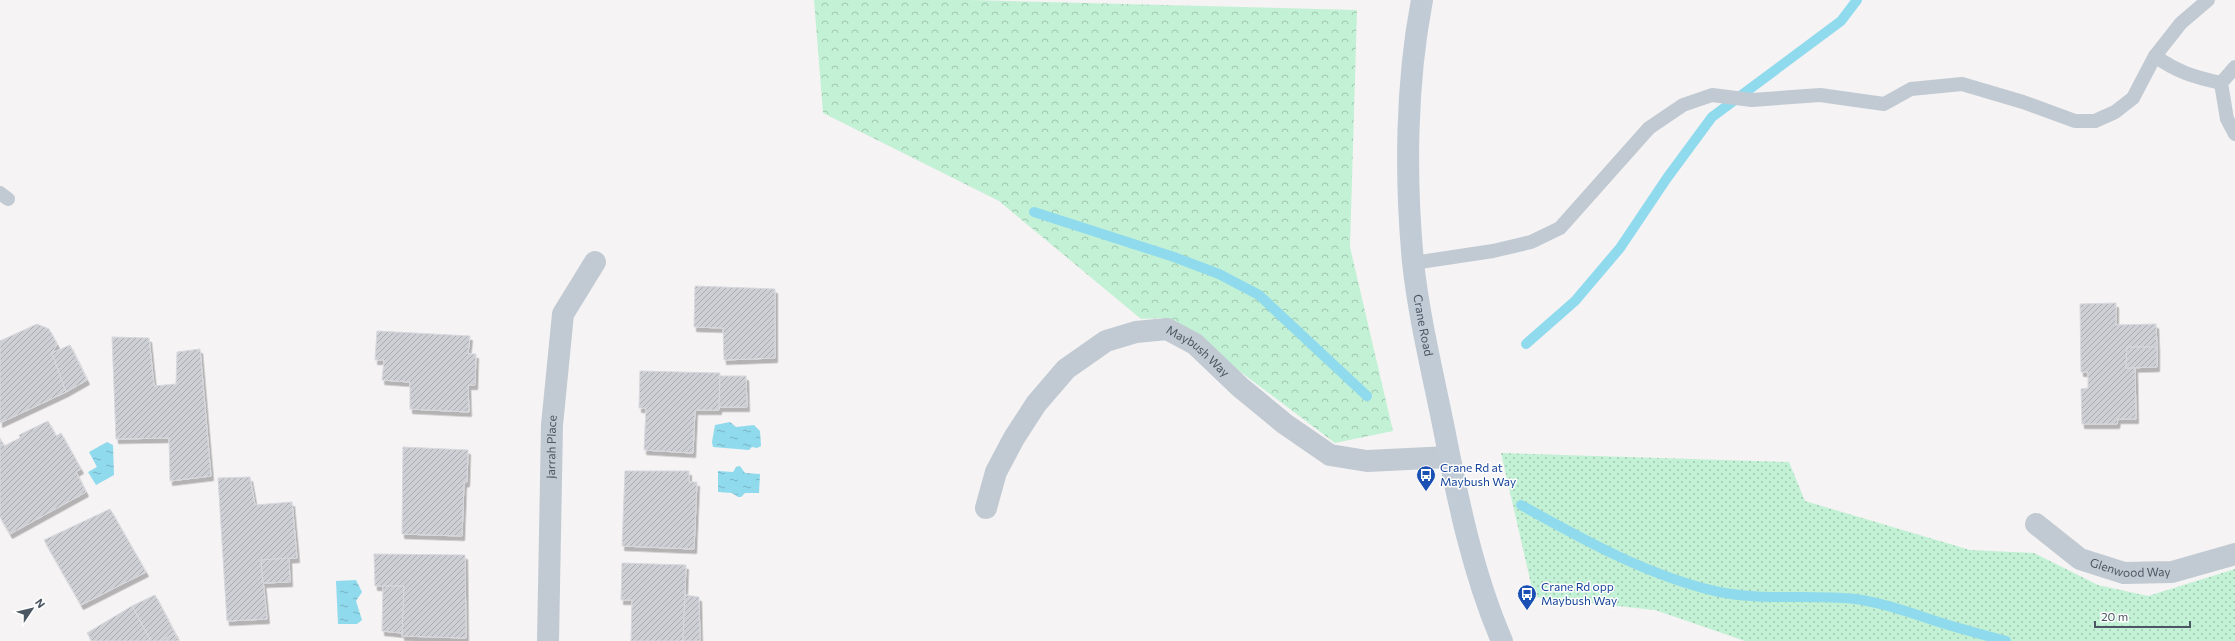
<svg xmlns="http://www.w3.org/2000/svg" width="2235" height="641" font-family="Commissioner,sans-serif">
  <defs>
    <pattern id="grass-dots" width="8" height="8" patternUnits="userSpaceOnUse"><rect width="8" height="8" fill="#c3f1d5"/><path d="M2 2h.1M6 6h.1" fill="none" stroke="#a0c6b0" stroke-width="1.8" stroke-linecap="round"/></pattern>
    <pattern id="forest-crowns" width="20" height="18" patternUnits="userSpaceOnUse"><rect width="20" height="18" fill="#c3f1d5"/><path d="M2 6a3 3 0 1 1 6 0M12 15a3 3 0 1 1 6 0" fill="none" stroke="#a0c6b0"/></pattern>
    <pattern id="water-ripples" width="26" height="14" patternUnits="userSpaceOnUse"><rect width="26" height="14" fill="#90daee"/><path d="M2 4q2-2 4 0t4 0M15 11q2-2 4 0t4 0" fill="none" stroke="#78b4c4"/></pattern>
    <pattern id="building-hatch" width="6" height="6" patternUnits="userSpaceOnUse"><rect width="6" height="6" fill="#cdcfd5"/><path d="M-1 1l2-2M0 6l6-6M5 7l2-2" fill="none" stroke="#a8abb0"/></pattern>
    <filter id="shadow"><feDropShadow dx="2.5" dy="4.5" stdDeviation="0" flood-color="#0004"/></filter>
  </defs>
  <rect width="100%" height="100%" fill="#f5f3f3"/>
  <!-- grass -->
  <path fill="url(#grass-dots)" d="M1501,453L1789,462L1805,501L1970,550L2034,553L2098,585L2148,596L2235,569V641H1745L1655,610L1534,597Z"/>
  <!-- forest -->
  <path fill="url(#forest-crowns)" d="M814,0H970L1357,10L1350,247L1393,431L1335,443L1234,367L1161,318L1141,319L999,201L823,113Z"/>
  <!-- water -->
  <g fill="url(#water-ripples)">
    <path d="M730,422L736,427L754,425L760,431L761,446L757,448L752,447L749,450L713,447L712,442L715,425Z"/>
    <path d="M107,442L113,445L114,475L96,485L88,472L97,467L89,452Z"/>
    <path d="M740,466L745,473L760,474L759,493H745L741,497H738L732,493L718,492V471L733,472L736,467Z"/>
    <path d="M356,580L362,592L356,601L362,620L357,624H338L336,581Z"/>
  </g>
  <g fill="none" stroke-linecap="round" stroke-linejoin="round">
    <!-- stream -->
    <g stroke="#90daee" stroke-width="10">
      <path d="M1034,212L1174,257L1219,274L1259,295L1367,396"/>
      <path d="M1526,344L1575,301L1620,248L1667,178L1712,117L1841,21L1857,0"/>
      <path d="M1521,505C1584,540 1648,576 1719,592C1764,601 1810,594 1855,599C1884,603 1911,613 1939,622C1961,629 1984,635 2006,641"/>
    </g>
  </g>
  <!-- building -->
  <g fill="url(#building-hatch)" stroke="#d7d9de" filter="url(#shadow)">
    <path d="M695,286L775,289V358L724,360L723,328L694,327Z"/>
    <path d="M2116,303V325L2156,324L2157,347H2127L2126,368H2135L2136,419H2118L2117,424H2082L2081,389L2088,388V372H2081L2080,304Z"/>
    <path d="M37,324L49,329L57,344L52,353L66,392L0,423V341Z"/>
    <path d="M377,331L470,336L468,354H476L475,385H468L469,412L410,409V382L382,380L384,360H375Z"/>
    <path d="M112,337L149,338L154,386L176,384L177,352L200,349L211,476L170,481L169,438L116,439Z"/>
    <path d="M70,345L87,380L66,392L52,353Z"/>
    <path d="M2127,347H2157V367L2126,368Z"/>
    <path d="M640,371L720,373L719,410H695L693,453L644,450L646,408H639Z"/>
    <path d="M720,376H746L747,407H719Z"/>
    <path d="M48,421L56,436L61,433L81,469L76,472L86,492L10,534L0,517V438L4,446L20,438L19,435Z"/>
    <path d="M403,447L468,450L467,482L464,483L462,536L402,534Z"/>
    <path d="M625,471H689V482H697L694,549L622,546Z"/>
    <path d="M250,477L255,505L292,502L297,558L261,560L267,619L227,621L218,478Z"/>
    <path d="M110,509L146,572L81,605L44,540Z"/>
    <path d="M374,554L465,555L466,638L402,636L404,586H375Z"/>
    <path d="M289,558L290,582L263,583L261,560Z"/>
    <path d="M622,563L686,565L683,641H631L632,600H621Z"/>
    <path d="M383,586H404L402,633L382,631Z"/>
    <path d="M155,595L175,633L161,641H151L132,606Z"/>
    <path d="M685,595L699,597L700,641H683Z"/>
    <path d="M132,606L151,641H92L87,633Z"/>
    <path d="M175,633L178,641H161Z"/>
  </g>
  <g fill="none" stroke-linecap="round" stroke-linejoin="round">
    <!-- lane -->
    <g stroke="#c1cad2" stroke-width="14">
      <path d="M2155,56C2177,72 2194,77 2221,83"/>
      <path d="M2235,67L2221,83L2227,119L2235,134"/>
      <path d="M0,193L8,199"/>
      <path d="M1413,263L1493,251L1531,242L1560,228L1649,128L1683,105L1712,95L1752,100L1820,95L1884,104L1911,89L1962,84L2023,102L2075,121H2095L2115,112L2133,98L2155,56L2181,23L2208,0"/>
    </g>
    <!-- street -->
    <g stroke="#c1cad2" stroke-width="22">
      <path id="s1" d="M986,508L996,472L1014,438L1036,404L1066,369L1106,341L1136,332L1167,329L1195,344L1240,387L1285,424L1330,455L1367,461L1449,457"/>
      <path id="s2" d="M2036,524L2080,559L2124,573L2172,572L2235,554"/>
      <path id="s3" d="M548,641L552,425L563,314L595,262"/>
    </g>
    <!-- secondary -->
    <path stroke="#c1cbd6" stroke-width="22" id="s4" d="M1422,0C1406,83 1405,177 1413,262C1419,318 1433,374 1444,429C1458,501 1473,574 1502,641"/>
  </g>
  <!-- icons -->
  <defs>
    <g id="bus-pin" transform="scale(1)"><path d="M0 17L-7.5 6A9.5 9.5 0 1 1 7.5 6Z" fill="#1a4fb4" stroke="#fff"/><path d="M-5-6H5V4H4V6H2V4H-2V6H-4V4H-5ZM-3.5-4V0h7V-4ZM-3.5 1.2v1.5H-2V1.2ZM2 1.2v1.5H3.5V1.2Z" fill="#fff"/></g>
  </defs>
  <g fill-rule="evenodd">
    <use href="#bus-pin" x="1426" y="475"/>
    <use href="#bus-pin" x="1527" y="594"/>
  </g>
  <g text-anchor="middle" stroke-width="3" stroke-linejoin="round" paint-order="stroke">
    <!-- street labels -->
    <g font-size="12" fill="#4a5661" stroke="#fff">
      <text dy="4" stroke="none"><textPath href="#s4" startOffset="327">Crane Road</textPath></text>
      <text dy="4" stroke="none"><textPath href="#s1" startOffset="312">Maybush Way</textPath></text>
      <text dy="4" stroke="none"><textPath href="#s3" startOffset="194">Jarrah Place</textPath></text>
      <text dy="4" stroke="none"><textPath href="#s2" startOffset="108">Glenwood Way</textPath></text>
    </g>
    <!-- transit labels -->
    <g font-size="12" fill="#164399" stroke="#fff" text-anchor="start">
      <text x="1440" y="472">Crane Rd at<tspan x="1440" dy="14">Maybush Way</tspan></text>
      <text x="1541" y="591">Crane Rd opp<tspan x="1541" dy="14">Maybush Way</tspan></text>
    </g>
  </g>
  <!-- north arrow -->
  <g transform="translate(32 609) rotate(55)" stroke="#ffffff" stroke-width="3" paint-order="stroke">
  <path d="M0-3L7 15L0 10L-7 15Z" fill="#4a5661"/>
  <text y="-6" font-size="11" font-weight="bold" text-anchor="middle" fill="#4a5661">N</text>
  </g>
  <!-- scale -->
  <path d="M2095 621v6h95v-6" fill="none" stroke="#4a5661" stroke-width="2"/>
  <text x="2101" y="621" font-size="12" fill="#4a5661" stroke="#ffffff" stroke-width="3" paint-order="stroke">20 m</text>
</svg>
